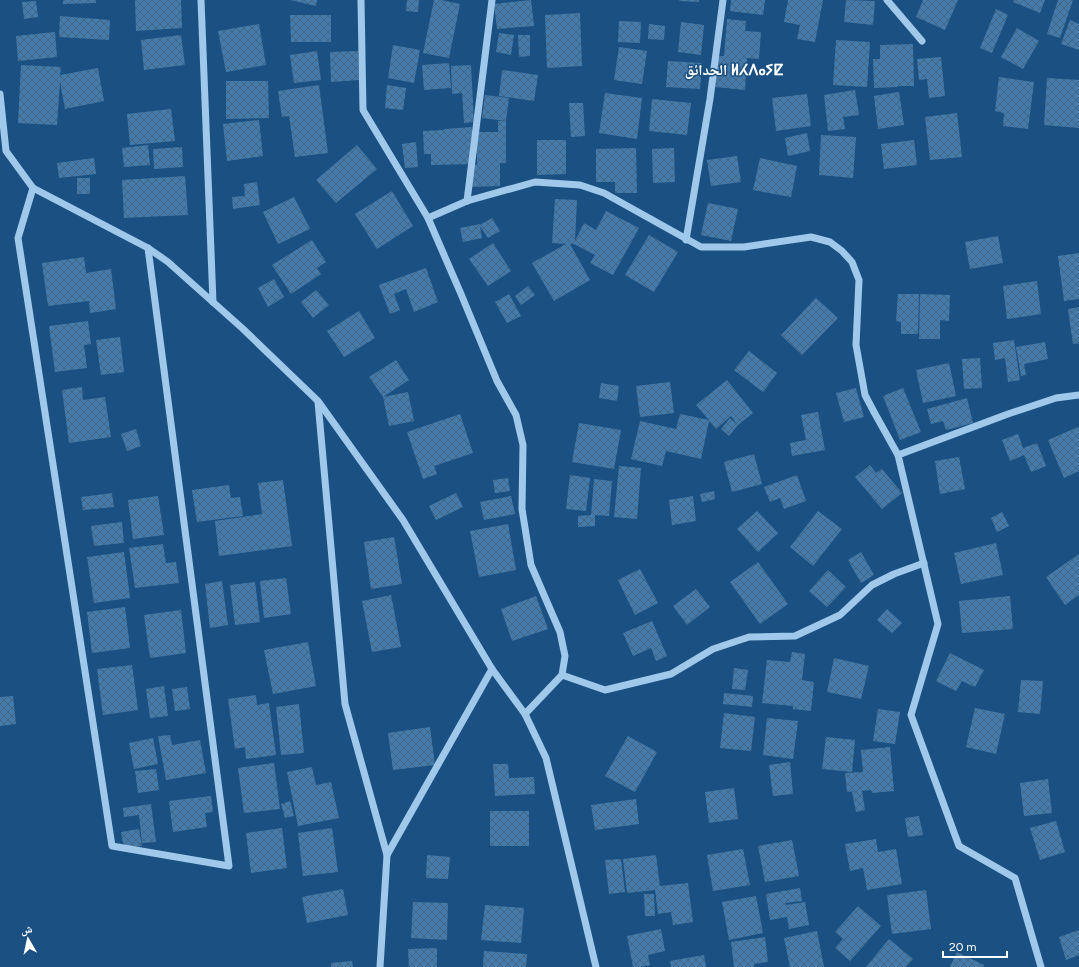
<svg xmlns="http://www.w3.org/2000/svg" width="1079" height="967" font-family="Figtree,'Noto Naskh Arabic','Noto Sans Tifinagh',sans-serif">
  <defs>
    <pattern id="building-cross-hatch" width="8" height="8" patternUnits="userSpaceOnUse"><rect width="8" height="8" fill="#437bac"/><path d="M0 0l8 8M0 8l8-8" fill="none" stroke="#48647c"/></pattern>
  </defs>
  <rect width="100%" height="100%" fill="#1b5182"/>
  <!-- building -->
  <g fill="url(#building-cross-hatch)">
    <path d="M63,0H96V3L63,4Z"/>
    <path d="M135,0H181L182,28L136,31Z"/>
    <path d="M290,0H317L316,6Z"/>
    <path d="M407,0H419L418,12L406,11Z"/>
    <path d="M434,0H441L460,4L449,58L423,53Z"/>
    <path d="M531,0L534,26L497,29L494,4Z"/>
    <path d="M679,0H699V2L679,1Z"/>
    <path d="M731,0H765L763,15L730,11Z"/>
    <path d="M788,0H823L815,42L797,39L800,25L784,22Z"/>
    <path d="M846,0L875,1L873,25L844,22Z"/>
    <path d="M923,0H958L945,30L916,17Z"/>
    <path d="M1014,0H1045L1040,13L1013,2Z"/>
    <path d="M1058,0H1073L1060,38L1047,34Z"/>
    <path d="M36,1L38,17L24,19L22,2Z"/>
    <path d="M996,9L1008,15L992,53L980,48Z"/>
    <path d="M580,13L582,66L547,68L545,15Z"/>
    <path d="M290,15H331V42H291Z"/>
    <path d="M60,16L110,20L109,40L59,37Z"/>
    <path d="M727,19L746,21L745,31L761,32L759,59L747,58L745,90L715,87L717,56H724Z"/>
    <path d="M1070,20L1079,24V50L1061,44Z"/>
    <path d="M619,21L641,22L640,43L618,42Z"/>
    <path d="M681,22L704,25L701,55L678,52Z"/>
    <path d="M259,24L266,65L226,72L218,31Z"/>
    <path d="M649,24L665,26L664,40L648,39Z"/>
    <path d="M1017,28L1039,41L1023,69L1001,57Z"/>
    <path d="M55,32L57,57L18,61L16,36Z"/>
    <path d="M499,33L514,35L511,55L496,52Z"/>
    <path d="M181,35L185,65L144,70L141,40Z"/>
    <path d="M518,35H530V56L519,57Z"/>
    <path d="M836,40L870,42L867,87L833,85Z"/>
    <path d="M913,44L914,86H897V87L874,88L873,59H880V45Z"/>
    <path d="M393,45L420,50L414,83L388,78Z"/>
    <path d="M619,47L647,51L642,84L614,80Z"/>
    <path d="M317,51L321,80L294,83L290,55Z"/>
    <path d="M358,51L359,80L331,82L330,52Z"/>
    <path d="M941,57L945,96L929,98L927,79L919,80L917,59Z"/>
    <path d="M668,61L702,63L700,89L666,87Z"/>
    <path d="M449,63L451,88L424,90L422,65Z"/>
    <path d="M21,65L61,67L60,75L98,68L104,101L65,109L60,82L57,125L18,123Z"/>
    <path d="M471,65L474,122L464,123L462,93L452,94L451,66Z"/>
    <path d="M502,70L538,75L534,101L499,96Z"/>
    <path d="M999,77L1034,82L1028,129L1003,126L1004,113L995,111Z"/>
    <path d="M1047,78L1079,80V128L1044,125Z"/>
    <path d="M226,81H268L269,118L226,119Z"/>
    <path d="M319,85L328,153L295,157L289,116L282,117L278,91Z"/>
    <path d="M387,85L406,88L403,110L385,108Z"/>
    <path d="M855,90L859,115L843,117L845,129L828,131L824,95Z"/>
    <path d="M899,92L904,125L878,129L874,96Z"/>
    <path d="M605,93L642,98L637,139L599,133Z"/>
    <path d="M807,94L811,126L776,131L772,98Z"/>
    <path d="M485,95L509,98L506,121L482,118Z"/>
    <path d="M652,99L691,103L687,135L649,131Z"/>
    <path d="M569,103H583L585,136L571,137Z"/>
    <path d="M171,109L175,141L130,145L127,114Z"/>
    <path d="M957,113L962,157L930,160L925,117Z"/>
    <path d="M259,120L263,156L227,161L223,124Z"/>
    <path d="M498,121H506V163H500V186L470,187V165H477V132H498Z"/>
    <path d="M472,127L473,164L431,165V154H424L423,131L444,130V129Z"/>
    <path d="M807,133L810,151L788,156L785,138Z"/>
    <path d="M821,135L856,137L853,178L819,175Z"/>
    <path d="M537,140H566V174L537,175Z"/>
    <path d="M914,140L917,165L884,169L881,144Z"/>
    <path d="M416,142L418,167L405,168L402,144Z"/>
    <path d="M148,145L150,165L124,167L122,148Z"/>
    <path d="M357,145L377,169L336,203L316,180Z"/>
    <path d="M182,147L183,167L154,169L153,149Z"/>
    <path d="M636,148L637,193H615V182H596V149Z"/>
    <path d="M674,148L675,182L653,183L652,149Z"/>
    <path d="M737,156L741,182L711,186L707,160Z"/>
    <path d="M94,158L96,174L59,178L57,163Z"/>
    <path d="M760,158L797,166L791,197L753,190Z"/>
    <path d="M185,176L188,215L124,218L122,180Z"/>
    <rect x="77" y="178" width="13" height="16"/>
    <path d="M257,182L260,205L233,209L232,197L245,196L244,184Z"/>
    <path d="M392,191L413,226L377,249L355,214Z"/>
    <path d="M294,197L310,229L278,244L263,212Z"/>
    <path d="M555,199L577,200L575,241L584,223L596,230L606,211L639,228L613,275L590,263L595,255L574,244H570L590,280L554,301L532,263L566,244L552,243Z"/>
    <path d="M708,203L738,209L731,241L701,235Z"/>
    <path d="M492,218L500,231L488,238L480,226L482,238L463,242L460,228L480,224V225Z"/>
    <path d="M649,235L678,252L654,292L625,275Z"/>
    <path d="M998,236L1003,263L970,269L965,242Z"/>
    <path d="M312,240L326,262L317,268L321,274L291,294L272,265Z"/>
    <path d="M493,243L511,271L488,286L469,259Z"/>
    <path d="M1079,253V299L1064,301L1058,256Z"/>
    <path d="M84,257L86,273L111,269L116,309L90,313L89,301L48,306L42,263Z"/>
    <path d="M426,268L438,302L414,312L406,289L394,294L400,310L390,314L379,285Z"/>
    <path d="M274,279L284,297L268,307L258,288Z"/>
    <path d="M1037,281L1041,314L1007,319L1003,286Z"/>
    <path d="M528,286L535,295L521,305L515,296Z"/>
    <path d="M316,290L329,305L313,318L301,302Z"/>
    <path d="M509,294L521,316L507,323L495,302Z"/>
    <path d="M898,294H919L918,334H901V322L896,321Z"/>
    <path d="M920,294L950,295L949,321L940,320V339H919Z"/>
    <path d="M816,298L838,318L802,355L781,335Z"/>
    <path d="M1079,307V343L1073,344L1068,309Z"/>
    <path d="M359,311L375,338L344,357L327,331Z"/>
    <path d="M88,321L91,344L84,345L87,368L55,372L49,326Z"/>
    <path d="M120,337L124,372L101,375L96,340Z"/>
    <path d="M1014,340L1020,380L1008,382L1005,358L995,360L993,343Z"/>
    <path d="M1045,342L1048,359L1024,364L1026,375L1021,376L1016,347Z"/>
    <path d="M749,351L777,373L763,392L734,370Z"/>
    <path d="M980,358L982,388L964,389L962,359Z"/>
    <path d="M396,360L409,380L383,397L369,377Z"/>
    <path d="M949,363L956,396L923,403L916,370Z"/>
    <path d="M727,380L753,413L738,425L729,436L721,429L730,418L737,424L731,416L716,429L709,421L701,459L666,451L662,466L631,459L640,421L676,429L680,414L709,420L696,405Z"/>
    <path d="M670,382L674,413L640,417L636,386Z"/>
    <path d="M601,383L619,386L617,401L599,398Z"/>
    <path d="M82,387L83,400L105,397L111,437L69,443L62,390Z"/>
    <path d="M856,388L864,417L844,422L836,393Z"/>
    <path d="M903,388L921,432L900,440L883,396Z"/>
    <path d="M408,392L414,421L389,426L383,397Z"/>
    <path d="M967,398L973,423L946,430L943,421L931,424L927,409Z"/>
    <path d="M818,412L825,450L792,456L790,443L806,440L801,415Z"/>
    <path d="M460,414L473,453L434,466L437,474L423,479L407,432Z"/>
    <path d="M579,423L621,430L614,469L572,462Z"/>
    <path d="M1078,427L1079,429V471L1064,478L1048,440Z"/>
    <path d="M136,429L141,446L127,451L121,434Z"/>
    <path d="M1018,434L1023,448L1037,443L1046,466L1031,472L1024,455L1010,461L1002,440Z"/>
    <path d="M754,454L762,484L732,492L724,462Z"/>
    <path d="M959,457L965,489L940,494L935,461Z"/>
    <path d="M870,465L876,473L882,469L902,493L882,509L855,477Z"/>
    <path d="M619,466L641,468L637,519L614,517Z"/>
    <path d="M570,475L590,478L586,511L566,509Z"/>
    <path d="M797,475L806,501L784,509L780,498L770,502L764,487Z"/>
    <path d="M508,478L510,491L495,493L493,480Z"/>
    <path d="M594,479L612,481L609,516L595,515V526L578,527V516L591,515Z"/>
    <path d="M283,480L292,546L219,556L215,521L262,514L258,483Z"/>
    <path d="M229,485L231,498L240,497L243,516L197,522L192,490Z"/>
    <path d="M714,491L715,499L702,502L700,494Z"/>
    <path d="M112,493L114,507L83,510L81,497Z"/>
    <path d="M456,493L463,507L436,520L429,506Z"/>
    <path d="M158,496L164,535L133,539L128,500Z"/>
    <path d="M511,496L515,514L484,520L480,502Z"/>
    <path d="M693,496L696,521L672,525L669,500Z"/>
    <path d="M757,511L778,533L758,552L737,529Z"/>
    <path d="M818,511L842,529L813,566L790,547Z"/>
    <path d="M1002,512L1009,526L997,532L991,518Z"/>
    <path d="M122,522L124,543L94,546L91,526Z"/>
    <path d="M508,524L516,570L479,577L470,531Z"/>
    <path d="M394,537L402,584L371,589L364,542Z"/>
    <path d="M996,543L1003,575L961,584L954,553Z"/>
    <path d="M163,544L166,563L176,562L179,583L135,588L129,548Z"/>
    <path d="M124,552L130,598L94,603L87,557Z"/>
    <path d="M861,552L874,575L861,583L848,560Z"/>
    <path d="M1079,554V595L1065,605L1046,577Z"/>
    <path d="M758,562L788,604L760,624L730,582Z"/>
    <path d="M640,569L658,603L635,615L618,580Z"/>
    <path d="M828,570L846,587L827,607L809,591Z"/>
    <path d="M286,578L291,614L264,618L260,581Z"/>
    <path d="M222,581L228,625L210,628L205,584Z"/>
    <path d="M255,582L260,622L235,625L230,585Z"/>
    <path d="M696,589L710,607L687,625L673,606Z"/>
    <path d="M391,595L401,647L372,652L362,601Z"/>
    <path d="M536,596L548,629L512,641L501,609Z"/>
    <path d="M1010,596L1013,629L962,633L959,601Z"/>
    <path d="M125,607L130,648L92,653L87,612Z"/>
    <path d="M887,609L902,623L892,633L877,620Z"/>
    <path d="M181,610L186,653L150,658L144,615Z"/>
    <path d="M652,621L667,656L656,661L651,648L633,656L623,633Z"/>
    <path d="M308,642L316,686L273,694L264,650Z"/>
    <path d="M792,652L805,654L802,680L814,682L811,711L793,709V706L762,703L767,660L790,662Z"/>
    <path d="M950,653L984,670L975,687L962,681L956,691L936,681Z"/>
    <path d="M834,658L869,666L861,699L827,692Z"/>
    <path d="M132,665L138,710L103,715L97,669Z"/>
    <path d="M734,668L748,670L745,690L732,689Z"/>
    <path d="M1021,680L1043,681L1040,714L1018,712Z"/>
    <path d="M164,686L168,716L150,718L146,689Z"/>
    <path d="M187,687L190,709L175,711L172,689Z"/>
    <path d="M724,693L753,696L752,707L723,704Z"/>
    <path d="M256,695L257,705L269,703L276,755L246,759L245,747L235,749L228,699Z"/>
    <path d="M13,696L16,724L0,726V697Z"/>
    <path d="M299,704L304,753L281,755L276,707Z"/>
    <path d="M975,708L1005,714L996,754L966,747Z"/>
    <path d="M878,709L900,712L895,744L873,741Z"/>
    <path d="M724,713L755,717L751,751L720,748Z"/>
    <path d="M767,718L798,721L793,759L763,755Z"/>
    <path d="M430,727L435,765L393,770L388,733Z"/>
    <path d="M170,735L172,745L200,740L206,773L166,780L158,736Z"/>
    <path d="M628,736L657,752L635,792L605,776Z"/>
    <path d="M826,737L855,740L852,772L822,769Z"/>
    <path d="M153,738L158,764L134,769L129,743Z"/>
    <path d="M890,747L894,791L872,793L871,790L862,791L865,810L856,812L852,792L858,791L847,792L845,773L863,772L861,750Z"/>
    <path d="M790,762L793,794L773,796L769,765Z"/>
    <path d="M274,763L280,809L244,813L238,768Z"/>
    <path d="M493,764H508L509,778L534,777L535,794L495,796Z"/>
    <path d="M312,767L316,785L331,782L339,818L298,826L287,772Z"/>
    <path d="M156,769L159,790L138,793L135,771Z"/>
    <path d="M1048,779L1052,813L1024,816L1020,783Z"/>
    <path d="M734,788L738,819L709,823L705,792Z"/>
    <path d="M211,796L213,812L205,813L207,827L173,832L169,801Z"/>
    <path d="M636,799L639,824L595,830L591,805Z"/>
    <path d="M290,801L294,816L285,818L281,804Z"/>
    <path d="M151,804L156,842L142,843L139,815L124,817L123,808Z"/>
    <rect x="490" y="811" width="39" height="35"/>
    <path d="M919,816L923,835L908,837L905,818Z"/>
    <path d="M1056,821L1065,852L1040,860L1030,828Z"/>
    <path d="M282,828L287,868L251,873L246,833Z"/>
    <path d="M332,828L338,872L303,876L298,833Z"/>
    <path d="M139,829L142,846L124,848L121,832Z"/>
    <path d="M876,839L878,852L896,849L902,884L867,890L863,868L850,871L845,844Z"/>
    <path d="M792,840L799,876L765,882L758,846Z"/>
    <path d="M743,849L750,885L713,891L707,855Z"/>
    <path d="M427,855L450,857L448,879L426,878Z"/>
    <path d="M656,855L660,886L688,883L693,922L673,925L671,912L658,914L655,890L627,893L623,859Z"/>
    <path d="M621,859L625,892L609,894L605,860Z"/>
    <path d="M800,888L802,901L785,903L786,905L805,902L809,925L789,929L787,917L770,920L766,894Z"/>
    <path d="M343,889L348,915L307,923L302,897Z"/>
    <path d="M926,890L931,929L892,934L887,895Z"/>
    <path d="M644,894H654L655,916H645Z"/>
    <path d="M756,896L763,933L729,940L722,902Z"/>
    <path d="M413,902L448,903L447,940L411,938Z"/>
    <path d="M485,905L524,908L521,943L481,940Z"/>
    <path d="M858,906L881,926L850,961L835,948L843,939L835,932Z"/>
    <path d="M661,929L665,951L648,955L650,965L640,967H633L627,936Z"/>
    <path d="M1079,930V955L1066,960L1059,937Z"/>
    <path d="M817,931L824,967H790L784,938Z"/>
    <path d="M765,937L768,962L754,964V967H734L731,942Z"/>
    <path d="M889,939L913,959L906,967H866Z"/>
    <path d="M437,948V967H409L408,949Z"/>
    <path d="M484,951L527,954L526,967H483Z"/>
    <path d="M957,952L984,965L983,967H950Z"/>
    <path d="M704,955L706,967H671L670,961Z"/>
    <path d="M352,961L353,967H331V963Z"/>
  </g>
  <g fill="none" stroke-linecap="round" stroke-linejoin="round">
    <!-- minor -->
    <g stroke="#9fc8eb" stroke-width="7">
      <path d="M201,0L213,302"/>
      <path d="M361,0L363,110L428,218"/>
      <path d="M887,0L922,41"/>
      <path d="M0,94L6,151L33,188L148,248L168,262L242,328L318,401L403,520L492,669L525,714L546,758L596,967"/>
      <path d="M33,188L18,238L112,846L229,866L148,248"/>
      <path d="M467,201L492,0"/>
      <path d="M686,240L710,99L723,0"/>
      <path d="M318,402L345,704L387,855"/>
      <path d="M898,455L938,624L911,715L959,846L1015,878L1041,967"/>
      <path d="M562,675L605,690L671,674L713,649L749,637L795,636L840,615L872,585L894,574L924,563"/>
      <path d="M525,714L562,675L565,656L560,632L531,565L522,509L523,445L516,415L497,381L461,294L428,218L467,201L535,182L580,185L604,193L701,247H744L811,237L830,242L842,251L852,262L859,280L856,345L865,395L874,412L898,455L1008,414L1056,398L1079,395"/>
      <path d="M380,967L387,855L492,669"/>
    </g>
  </g>
  <g text-anchor="middle" stroke-width="3" stroke-linejoin="round" paint-order="stroke">
    <!-- district labels -->
    <g font-size="15" font-weight="bold" fill="#fff" stroke="#1b5182">
      <text x="734" y="75">الحدائق ⵍⵃⴷⴰⵢⵇ</text>
    </g>
  </g>
  <!-- north arrow -->
  <g transform="translate(28 939) rotate(351)" stroke="#1b5182" stroke-width="3" paint-order="stroke">
  <path d="M0-3L7 15L0 10L-7 15Z" fill="#ffffff"/>
  <text y="-6" font-size="11" font-weight="bold" text-anchor="middle" fill="#ffffff">ش</text>
  </g>
  <!-- scale -->
  <path d="M943 951v6h64v-6" fill="none" stroke="#ffffff" stroke-width="2"/>
  <text x="949" y="951" font-size="12" fill="#ffffff" stroke="#1b5182" stroke-width="3" paint-order="stroke">20 m</text>
</svg>
